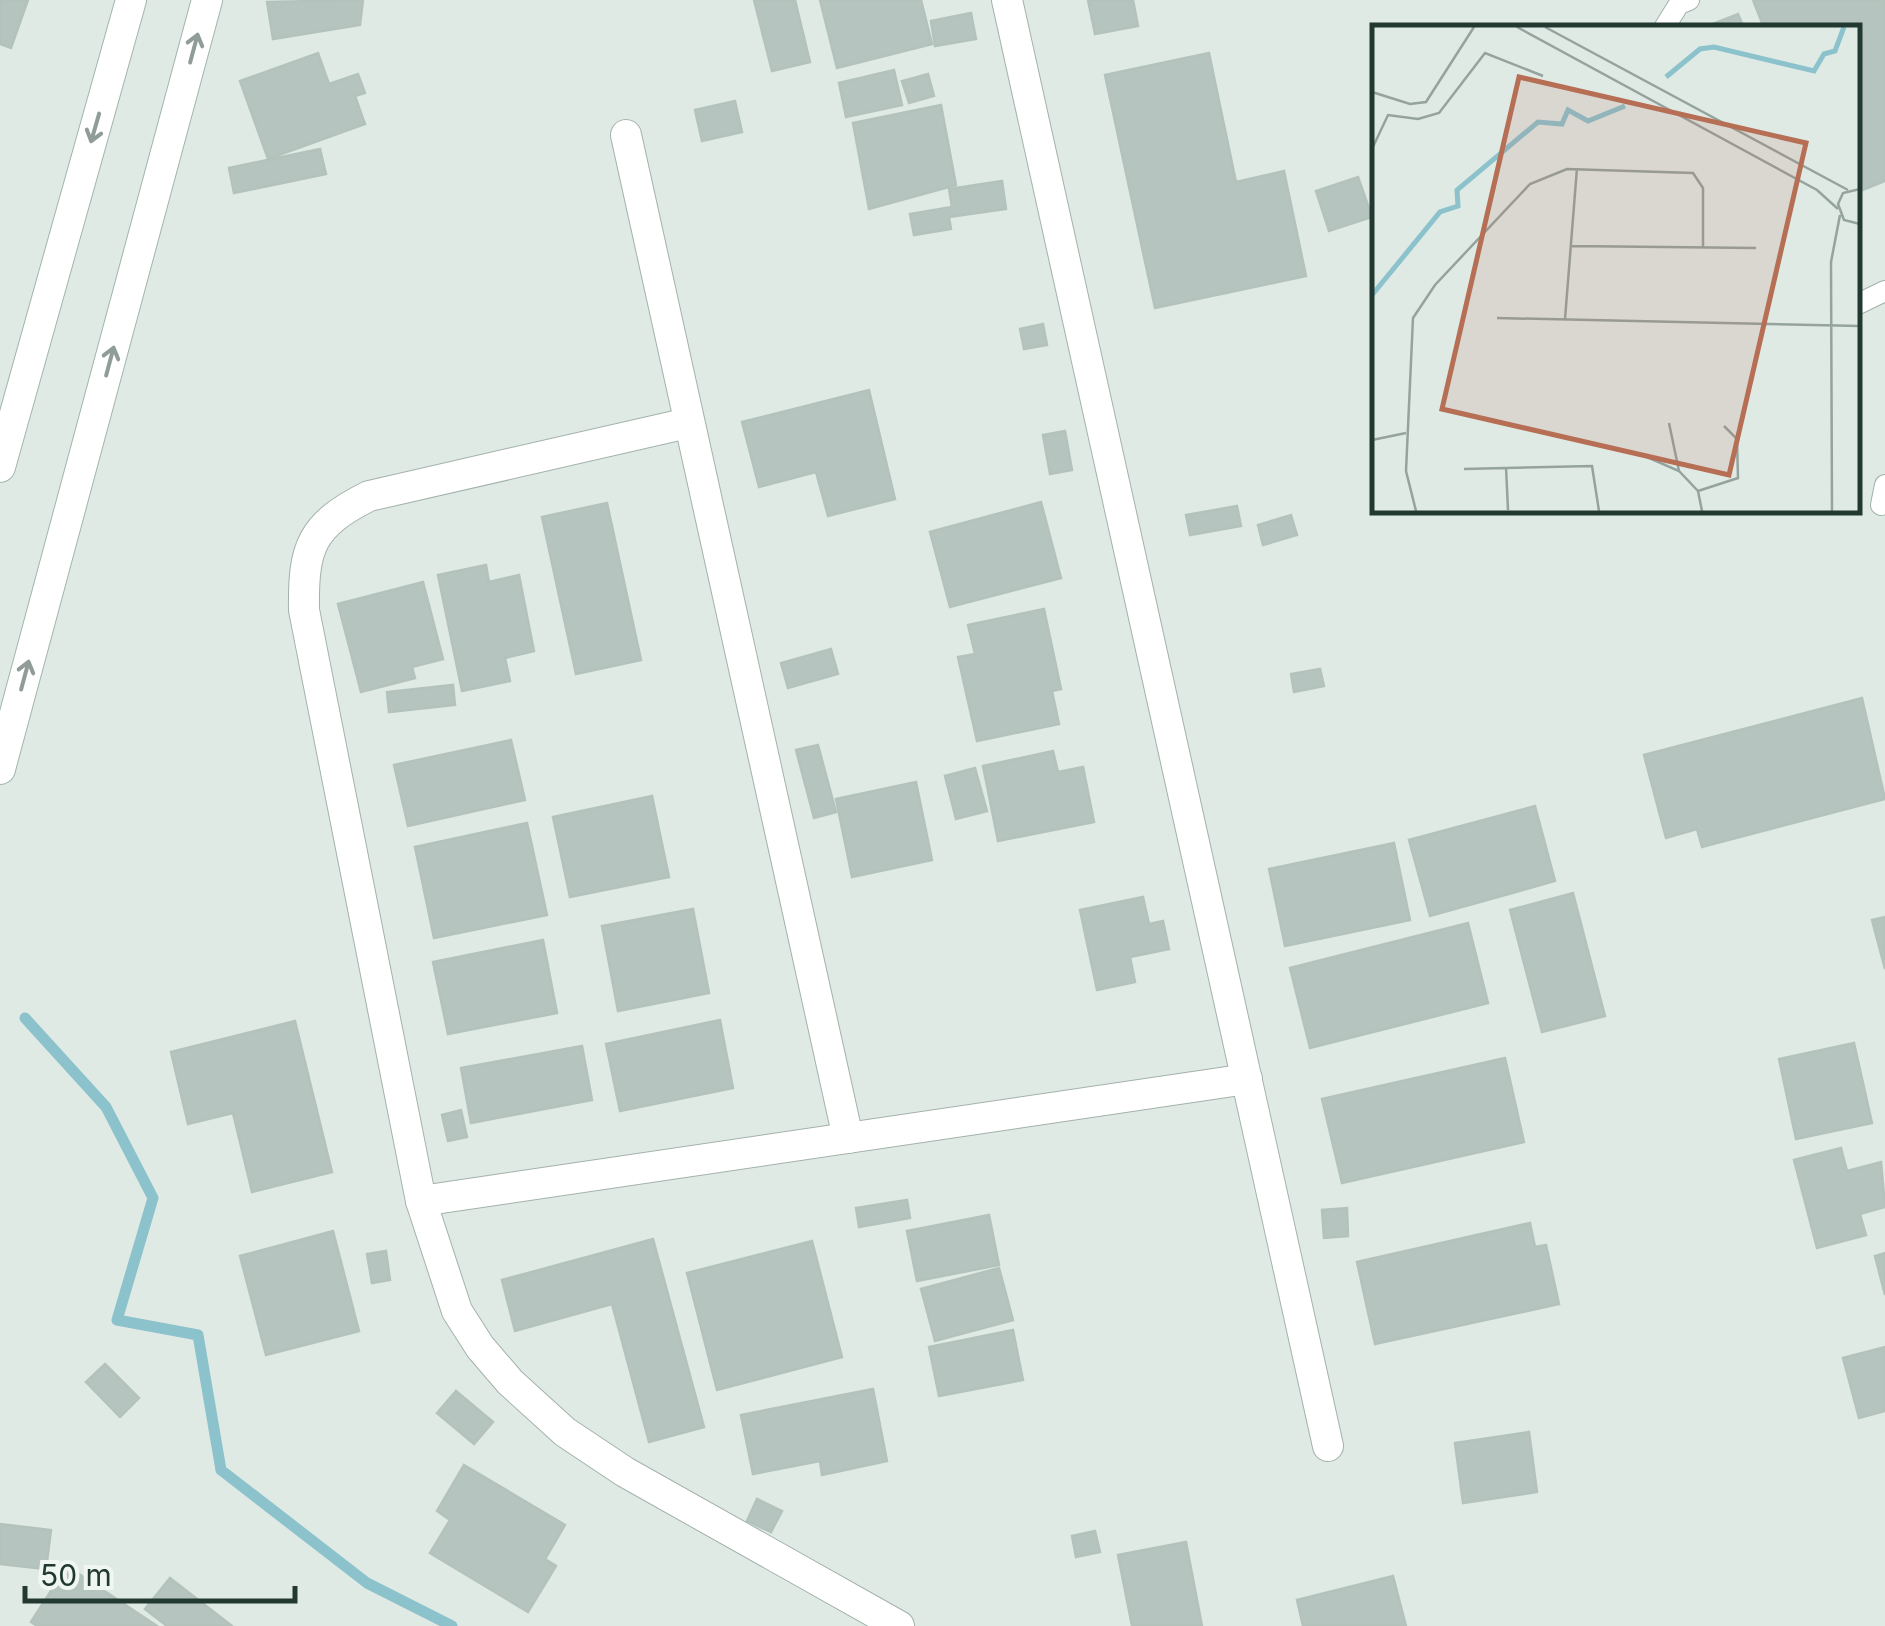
<svg xmlns="http://www.w3.org/2000/svg" width="1885" height="1626" font-family="Inter,sans-serif">
  <rect width="100%" height="100%" fill="#e0eae5"/>
  <g fill="none" stroke-linecap="round" stroke-linejoin="round">
    <!-- stream -->
    <path stroke="#8bc2cc" stroke-width="11" d="M25,1018L106,1107L153,1198L117,1320L198,1335L221,1470L367,1583L452,1626"/>
  </g>
  <!-- building -->
  <g fill="#b5c4be" stroke="#b3c3bc" stroke-width="2.5">
    <path d="M0,0H28L11,48L0,44Z"/>
    <path d="M363,0L360,25L273,39L267,2Z"/>
    <path d="M754,0H795L810,62L772,71Z"/>
    <path d="M820,0H921L932,44L837,68Z"/>
    <path d="M1088,0H1133L1138,26L1095,34Z"/>
    <path d="M1753,0H1885V181L1858,192V28H1764Z"/>
    <path d="M971,13L976,39L935,46L931,21Z"/>
    <path d="M1738,14L1744,28L1705,27Z"/>
    <path d="M318,53L329,84L358,74L365,93L355,96L365,124L268,159L240,81Z"/>
    <path d="M1209,53L1236,182L1284,171L1306,276L1155,308L1105,75Z"/>
    <path d="M894,70L902,105L846,117L839,83Z"/>
    <path d="M928,74L934,96L909,103L902,81Z"/>
    <path d="M735,101L742,132L702,141L695,110Z"/>
    <path d="M941,105L956,185L869,209L853,123Z"/>
    <path d="M320,149L326,174L234,193L229,168Z"/>
    <path d="M1358,177L1372,217L1329,231L1316,191Z"/>
    <path d="M1002,181L1006,209L949,217L951,229L914,235L910,214L952,207L949,189Z"/>
    <path d="M1043,324L1047,345L1024,349L1020,329Z"/>
    <path d="M869,390L895,499L828,516L816,472L759,487L742,422Z"/>
    <path d="M1065,431L1072,470L1050,474L1043,435Z"/>
    <path d="M1041,502L1061,578L950,607L930,532Z"/>
    <path d="M607,503L641,660L576,674L542,517Z"/>
    <path d="M1237,506L1241,526L1190,535L1186,515Z"/>
    <path d="M1291,515L1297,535L1263,545L1258,525Z"/>
    <path d="M486,565L489,582L519,575L534,651L505,658L510,681L462,691L438,575Z"/>
    <path d="M423,582L443,659L412,667L415,678L361,692L338,604Z"/>
    <path d="M1044,609L1061,689L1052,691L1059,724L977,741L958,657L975,654L968,625Z"/>
    <path d="M831,649L838,674L788,688L781,663Z"/>
    <path d="M1320,669L1324,686L1294,692L1291,674Z"/>
    <path d="M453,685L455,705L389,712L387,692Z"/>
    <path d="M1862,698L1885,799L1702,847L1697,829L1666,838L1644,755Z"/>
    <path d="M511,740L525,800L408,826L394,765Z"/>
    <path d="M818,745L836,812L814,818L796,750Z"/>
    <path d="M1053,751L1058,772L1083,767L1094,822L998,841L983,766Z"/>
    <path d="M975,768L987,811L956,819L945,776Z"/>
    <path d="M916,782L932,860L852,877L836,799Z"/>
    <path d="M652,796L669,877L570,897L553,817Z"/>
    <path d="M1535,806L1555,881L1430,916L1409,840Z"/>
    <path d="M527,823L547,915L434,938L415,847Z"/>
    <path d="M1394,843L1410,920L1285,946L1269,869Z"/>
    <path d="M1573,893L1605,1016L1542,1032L1510,910Z"/>
    <path d="M1143,897L1149,924L1163,921L1169,949L1130,957L1135,982L1097,990L1080,910Z"/>
    <path d="M693,909L709,993L618,1011L602,926Z"/>
    <path d="M1885,917V969L1872,920Z"/>
    <path d="M1468,923L1488,1003L1310,1048L1290,968Z"/>
    <path d="M543,940L557,1013L448,1034L433,962Z"/>
    <path d="M720,1020L733,1088L620,1111L606,1044Z"/>
    <path d="M295,1021L332,1172L252,1192L233,1113L188,1124L171,1052Z"/>
    <path d="M1854,1043L1872,1123L1796,1139L1779,1059Z"/>
    <path d="M582,1046L592,1100L471,1123L461,1068Z"/>
    <path d="M1505,1058L1524,1142L1342,1183L1322,1099Z"/>
    <path d="M461,1110L467,1137L448,1141L442,1115Z"/>
    <path d="M1841,1148L1847,1171L1881,1162L1885,1207L1860,1214L1866,1235L1817,1248L1794,1160Z"/>
    <path d="M907,1200L910,1218L859,1227L856,1208Z"/>
    <path d="M1347,1208L1348,1236L1324,1238L1322,1210Z"/>
    <path d="M989,1215L999,1265L917,1281L907,1231Z"/>
    <path d="M1530,1223L1535,1247L1546,1245L1559,1304L1375,1344L1357,1262Z"/>
    <path d="M333,1231L359,1331L266,1355L240,1256Z"/>
    <path d="M653,1239L704,1427L649,1442L612,1304L515,1331L502,1280Z"/>
    <path d="M812,1241L842,1357L717,1390L687,1273Z"/>
    <path d="M386,1251L390,1280L372,1283L367,1254Z"/>
    <path d="M1885,1253V1295L1875,1256Z"/>
    <path d="M999,1268L1013,1320L935,1341L921,1289Z"/>
    <path d="M1013,1330L1023,1380L939,1396L929,1347Z"/>
    <path d="M1885,1347V1411L1859,1418L1843,1358Z"/>
    <path d="M105,1364L139,1398L120,1417L86,1382Z"/>
    <path d="M873,1389L887,1461L822,1475L820,1461L753,1474L741,1415Z"/>
    <path d="M456,1391L493,1422L474,1444L437,1413Z"/>
    <path d="M1529,1432L1537,1492L1463,1503L1455,1443Z"/>
    <path d="M464,1465L565,1525L545,1559L556,1566L528,1612L430,1553L450,1520L437,1511Z"/>
    <path d="M757,1499L782,1511L771,1532L747,1521Z"/>
    <path d="M0,1524L51,1530L46,1569L0,1564Z"/>
    <path d="M1095,1531L1100,1552L1076,1557L1072,1536Z"/>
    <path d="M1186,1542L1202,1626H1132L1118,1555Z"/>
    <path d="M67,1566L157,1626H37L31,1622Z"/>
    <path d="M1393,1576L1406,1626H1303L1297,1600Z"/>
    <path d="M170,1578L232,1626H167L145,1609Z"/>
  </g>
  <g fill="none" stroke-linecap="round" stroke-linejoin="round">
    <!-- lane casing -->
    <g stroke="#a3b1ac" stroke-width="22">
      <g id="lane">
        <path d="M1664,28L1679,4L1689,0"/>
        <path d="M1858,304L1885,291"/>
        <path d="M1881,505L1885,485"/>
      </g>
    </g>
    <!-- street casing -->
    <g stroke="#a3b1ac" stroke-width="32">
      <g id="street">
        <path d="M1007,0L1328,1446"/>
        <path d="M626,135L848,1138"/>
        <path d="M688,423L369,496C311,525 303,547 304,610L421,1201L457,1311L480,1347L510,1382L565,1432L625,1472L899,1626"/>
        <path d="M421,1201L1247,1079"/>
      </g>
    </g>
    <!-- secondary casing -->
    <g stroke="#a0b5ad" stroke-width="32">
      <g id="secondary">
        <path d="M0,467L131,0"/>
        <path d="M0,769L207,0"/>
      </g>
    </g>
    <!-- lane -->
    <use href="#lane" stroke="#fff" stroke-width="20"/>
    <!-- street -->
    <use href="#street" stroke="#fff" stroke-width="30"/>
    <!-- secondary -->
    <use href="#secondary" stroke="#fff" stroke-width="30"/>
  </g>
  <!-- one-way arrows -->
  <defs><path id="oneway-shaft" d="M-6 0H5M1.5-3L5.5 0L1.5 3" fill="none" stroke-width="1.6" stroke-linecap="round" stroke-linejoin="round" transform="scale(2.5)"/></defs>
  <g stroke="#909c98">
    <use href="#oneway-shaft" transform="translate(194 48) rotate(-75)"/>
    <use href="#oneway-shaft" transform="translate(95 128) rotate(106)"/>
    <use href="#oneway-shaft" transform="translate(110 361) rotate(-75)"/>
    <use href="#oneway-shaft" transform="translate(25 675) rotate(-75)"/>
  </g>
  <!-- overview -->
  <g transform="translate(1372 25)">
    <rect width="488" height="488" fill="#e0eae5"/>
    <path fill="none" stroke="#8bc2cc" stroke-width="5" d="M294,52L328,24L342,22L442,46L452,29L463,26L472,2M0,270L68,187L86,181L85,165L166,97L190,99L196,85L216,96L253,81"/>
    <path fill="none" stroke="#94a39d" stroke-width="2.5" d="M145,2L445,165L466,184M173,2L476,165M0,67L38,79L54,77L102,2M0,124L16,90L46,94L67,88L113,28L171,51M488,164L471,168L466,179L472,195L488,199M199,221L384,223M125,293L488,301M193,294L205,143M297,398L307,446M0,415L34,408M268,429L307,446L326,466L330,486M134,442L136,485M92,444L220,441L227,486M326,466L366,453L365,414L352,401M44,486L34,446L41,293L63,260L158,159L195,144L321,148L331,163V222M460,486L459,237L468,190"/>
    <path fill="#b66e54" fill-opacity="0.15" stroke="#b66e54" stroke-width="5" d="M147,52L434,118L357,450L70,384Z"/>
    <rect width="488" height="488" fill="none" stroke="#223932" stroke-width="5"/>
  </g>
  <!-- scale -->
  <path d="M25 1586v15h270v-15" fill="none" stroke="#223932" stroke-width="5"/>
  <text x="40" y="1586" font-size="30" fill="#223932" stroke="#f0f7f3" stroke-width="8" paint-order="stroke">50 m</text>
</svg>
